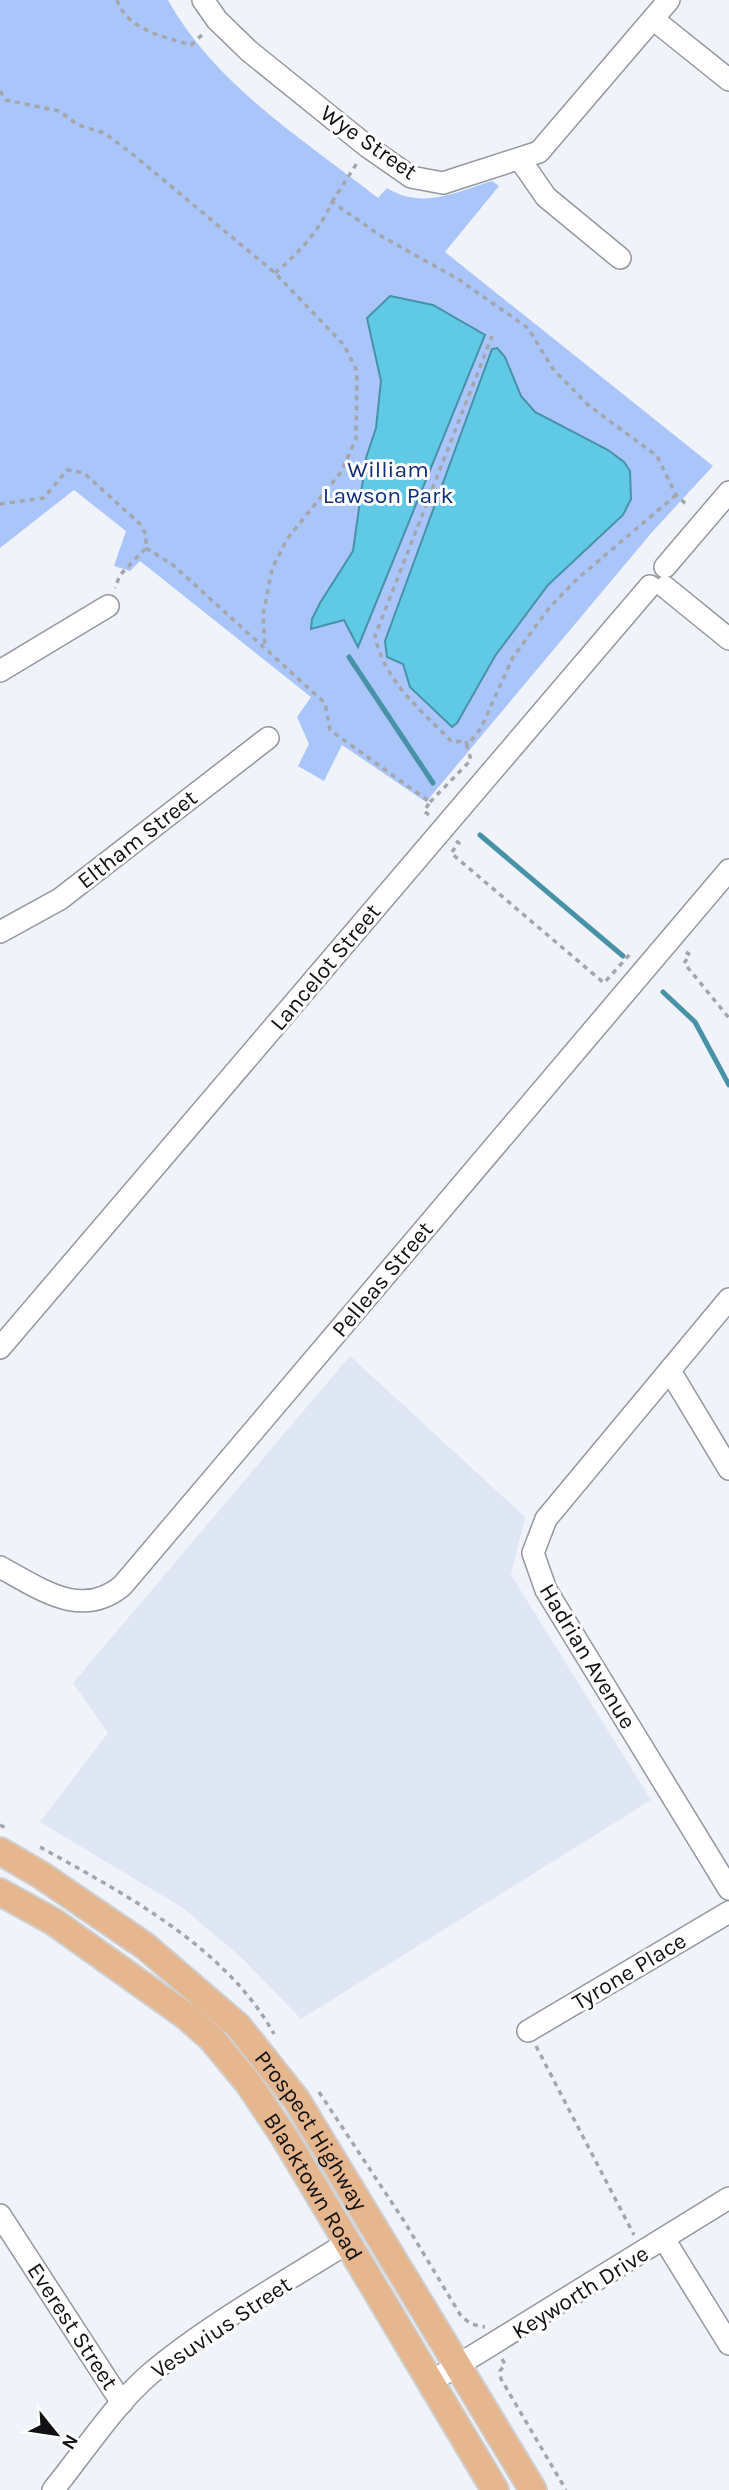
<svg xmlns="http://www.w3.org/2000/svg" width="729" height="2490" font-family="Karla,sans-serif">
  <rect width="100%" height="100%" fill="#f0f3fa"/>
  <!-- built -->
  <path fill="#dfe6f4" d="M350,1356L525,1517L511,1575L651,1800L301,2019L242,1958L183,1908L40,1822L108,1733L73,1683Z"/>
  <!-- green -->
  <path fill="#a9c5fa" d="M0,0H168C215,85 303,139 378,198L387,188C422,210 456,192 492,181L499,186L445,252L713,466L653,531L426,802L342,745L324,781L298,766L309,744L297,717L311,697L140,561L130,571L114,566L126,531L74,490L0,548Z"/>
  <!-- water -->
  <g fill="#60cae6" stroke="#4892a7" stroke-width="2">
    <path d="M390,296L433,305L485,335L358,647L344,620L311,629L312,619L320,603L353,551L366,458L376,428L381,381L367,318Z"/>
    <path d="M497,348L505,357L521,396L535,412L608,450L624,462L630,471L631,499L623,515L548,585L495,656L457,723L452,727L410,687L403,664L387,657L385,641L492,349Z"/>
  </g>
  <g fill="none" stroke-linecap="round" stroke-linejoin="round">
    <!-- stream -->
    <g stroke="#4892a7" stroke-width="5">
      <path d="M349,657L433,783"/>
      <path d="M480,835L623,956"/>
      <path d="M663,992L695,1022L729,1085"/>
    </g>
    <!-- minor casing -->
    <g stroke="#94979d" stroke-width="24">
      <g id="minor">
        <path d="M203,0L217,20L249,51L368,147L411,177L443,183L539,152L669,0"/>
        <path d="M653,19L729,80"/>
        <path d="M521,161L546,197L620,258"/>
        <path d="M665,567L729,492"/>
        <path d="M665,587L729,639"/>
        <path d="M0,671L108,606"/>
        <path d="M0,932L60,899L268,738"/>
        <path d="M729,1299L546,1519L533,1553L546,1590L729,1889"/>
        <path d="M0,1348L650,586"/>
        <path d="M670,1371L729,1469"/>
        <path d="M0,1567C39,1588 81,1620 122,1586L729,870"/>
        <path d="M528,2031L729,1912"/>
        <path d="M0,2215L122,2403"/>
        <path d="M664,2239L729,2344"/>
        <path d="M429,2383L729,2198"/>
        <path d="M53,2490C84,2452 113,2406 150,2374C207,2326 283,2283 347,2243"/>
      </g>
    </g>
    <!-- major casing -->
    <g stroke="#cfcfd0" stroke-width="30">
      <g id="major">
        <path id="s1" d="M0,1851L41,1875L145,1946L238,2026L296,2099L533,2490"/>
        <path id="s2" d="M0,1892L54,1922L186,2016L211,2038L249,2084L285,2138L495,2490"/>
      </g>
    </g>
    <!-- path -->
    <g stroke="#a4a6ab" stroke-width="3.5" stroke-dasharray="5 5" stroke-linecap="butt">
      <path d="M117,0C127,30 165,37 191,45L203,34"/>
      <path d="M0,91L6,100L59,111L78,125L104,133L130,152L275,273L344,345L357,371L356,439L341,472L287,539L272,569L263,615L265,648"/>
      <path d="M332,202L357,163"/>
      <path d="M275,273C298,254 320,230 332,202L381,236L458,279L528,328L553,369L588,405L657,456L676,495L688,506"/>
      <path d="M0,504L44,498L67,470L84,473L140,524L146,535V548L120,575L115,588"/>
      <path d="M146,548L173,565L325,703L330,730L430,802L424,811L430,816"/>
      <path d="M467,746L466,741L452,742C421,710 384,681 375,636L492,336"/>
      <path d="M430,802L471,760L467,746L481,728L513,657L550,607L577,579L676,495"/>
      <path d="M456,841L459,843L451,853L604,983L631,953"/>
      <path d="M686,952L690,955L684,963L729,1018"/>
      <path d="M0,1825L8,1829"/>
      <path d="M40,1847C123,1893 226,1947 274,2034"/>
      <path d="M536,2046L634,2235"/>
      <path d="M319,2092L404,2221L461,2316L471,2324L485,2327"/>
      <path d="M502,2359L505,2364L500,2371L501,2379L566,2490"/>
    </g>
    <!-- minor -->
    <use href="#minor" stroke="#fff" stroke-width="21"/>
    <!-- major -->
    <use href="#major" stroke="#e6b68e" stroke-width="26"/>
  </g>
  <g text-anchor="middle" stroke-width="6" stroke-linejoin="round" paint-order="stroke">
    <!-- street labels -->
    <g font-size="23" fill="#101113" stroke="#fff">
      <text transform="translate(369 142) rotate(35)" y="8">Wye Street</text>
      <text transform="translate(137 839) rotate(-38)" y="8">Eltham Street</text>
      <text transform="translate(325 967) rotate(-50)" y="8">Lancelot Street</text>
      <text transform="translate(382 1279) rotate(-50)" y="8">Pelleas Street</text>
      <text transform="translate(588 1656) rotate(59)" y="8">Hadrian Avenue</text>
      <text transform="translate(629 1971) rotate(-31)" y="8">Tyrone Place</text>
      <text dy="8" stroke="none"><textPath href="#s1" startOffset="424">Prospect Highway</textPath></text>
      <text dy="8" stroke="none"><textPath href="#s2" startOffset="438">Blacktown Road</textPath></text>
      <text transform="translate(580 2292) rotate(-32)" y="8">Keyworth Drive</text>
      <text transform="translate(73 2326) rotate(57)" y="8">Everest Street</text>
      <text transform="translate(221 2327) rotate(-34)" y="8">Vesuvius Street</text>
    </g>
    <!-- park labels -->
    <g font-size="23" fill="#0f2f7b" stroke="#fff">
      <text x="388" y="477">William<tspan x="388" dy="26">Lawson Park</tspan></text>
    </g>
  </g>
  <!-- north arrow -->
  <g transform="translate(56 2434) rotate(120)" stroke="#ffffff" stroke-width="5" paint-order="stroke">
  <path d="M0-5L12 26L0 18L-12 26Z" fill="#101113"/>
  <text y="-10" font-size="19" font-weight="bold" text-anchor="middle" fill="#101113">N</text>
  </g>
</svg>
